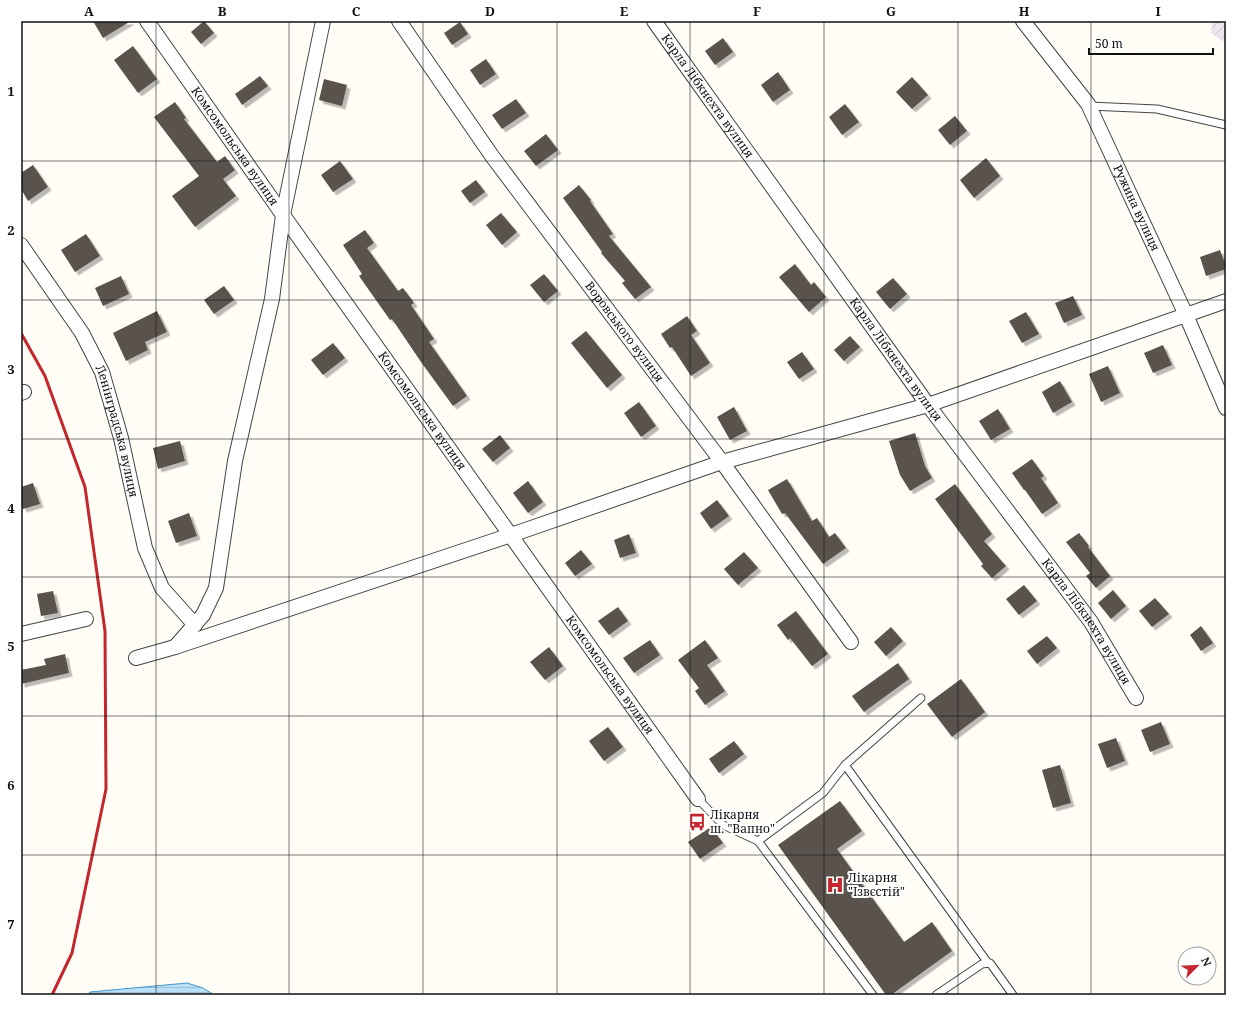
<svg xmlns="http://www.w3.org/2000/svg" width="1247" height="1016" font-family="'Noto Serif',serif">
  <defs>
    <pattern id="industrial-furrows" width="10" height="10" patternUnits="userSpaceOnUse"><rect width="10" height="10" fill="#eee6ef"/><path d="M-1 1l2-2M0 10L10 0M9 11l2-2" fill="none" stroke="#cbc4cc"/></pattern>
    <pattern id="water-rules" width="6" height="5" patternUnits="userSpaceOnUse"><rect width="6" height="5" fill="#b9e0f7"/><path d="M0 2.5h6" fill="none" stroke="#9ebfd3"/></pattern>
    <filter id="shadow"><feDropShadow dx="3.5" dy="3.5" stdDeviation="0" flood-color="#0004"/></filter>
  </defs>
  <rect width="100%" height="100%" fill="#fffdf5"/>
  <!-- industrial -->
  <path fill="url(#industrial-furrows)" d="M1212,21H1226V43L1211,33Z"/>
  <!-- water -->
  <path fill="url(#water-rules)" stroke="#3f96cf" d="M187,983L203,988L214,995H88L90,992Z"/>
  <!-- building -->
  <g fill="#5a524d" filter="url(#shadow)">
    <path d="M93,21H131L103,38Z"/>
    <path d="M204,21L214,33L201,44L191,32Z"/>
    <path d="M460,22L468,34L452,45L444,33Z"/>
    <path d="M723,38L733,52L715,65L705,51Z"/>
    <path d="M133,46L157,79L138,93L114,60Z"/>
    <path d="M486,59L496,74L480,85L470,70Z"/>
    <path d="M778,72L790,90L773,102L761,85Z"/>
    <path d="M260,76L268,86L242,105L235,94Z"/>
    <path d="M912,77L928,95L912,109L896,92Z"/>
    <path d="M324,79L347,85L342,106L319,100Z"/>
    <path d="M516,99L526,113L502,129L492,115Z"/>
    <path d="M175,102L186,118L184,119L217,162L225,156L235,170L223,179L236,196L195,227L172,196L199,176L154,117Z"/>
    <path d="M845,104L859,122L842,135L829,117Z"/>
    <path d="M955,116L967,131L950,145L938,130Z"/>
    <path d="M546,134L558,150L536,166L524,151Z"/>
    <path d="M986,158L1000,176L974,198L960,180Z"/>
    <path d="M340,161L353,179L333,192L321,175Z"/>
    <path d="M33,165L48,187L28,201L21,189V173Z"/>
    <path d="M476,180L485,192L470,203L461,191Z"/>
    <path d="M579,185L591,200L590,201L613,234L609,236L651,287L635,299L622,283L625,281L601,253L602,252L563,198Z"/>
    <path d="M501,213L517,232L502,245L486,225Z"/>
    <path d="M365,230L374,243L367,248L398,291L403,288L414,303L411,305L434,339L429,342L467,396L453,406L421,362L392,319L390,320L359,276L362,274L343,245Z"/>
    <path d="M86,234L100,256L75,272L61,250Z"/>
    <path d="M1220,250L1226,266V269L1206,276L1200,257Z"/>
    <path d="M795,264L811,285L814,282L826,297L809,312L779,277Z"/>
    <path d="M544,274L558,291L544,302L530,285Z"/>
    <path d="M121,276L129,294L103,306L95,288Z"/>
    <path d="M893,278L907,294L890,309L876,292Z"/>
    <path d="M224,286L234,300L214,314L204,300Z"/>
    <path d="M1073,296L1082,315L1064,323L1055,303Z"/>
    <path d="M157,311L167,332L145,342L148,350L126,361L113,333Z"/>
    <path d="M1026,312L1039,334L1022,343L1009,321Z"/>
    <path d="M687,316L697,331L691,335L710,363L691,376L672,347L670,348L661,334Z"/>
    <path d="M586,331L622,375L607,388L571,343Z"/>
    <path d="M850,336L860,347L844,361L834,350Z"/>
    <path d="M333,343L345,358L323,375L311,360Z"/>
    <path d="M1163,345L1172,365L1153,373L1144,353Z"/>
    <path d="M802,352L814,369L799,379L787,362Z"/>
    <path d="M1108,366L1120,393L1101,402L1089,374Z"/>
    <path d="M1060,381L1072,402L1053,413L1042,392Z"/>
    <path d="M639,402L656,426L641,437L624,413Z"/>
    <path d="M734,407L747,431L730,440L717,417Z"/>
    <path d="M998,409L1010,429L991,440L979,421Z"/>
    <path d="M915,433L925,466L932,478L910,491L900,475L889,441Z"/>
    <path d="M500,435L510,448L493,462L482,449Z"/>
    <path d="M180,441L185,461L158,469L153,448Z"/>
    <path d="M1032,459L1044,476L1041,478L1058,503L1042,514L1025,490H1024L1012,473Z"/>
    <path d="M787,479L812,521L817,518L829,537L835,533L846,548L823,564L785,513L782,514L768,490Z"/>
    <path d="M528,481L543,502L528,513L513,493Z"/>
    <path d="M33,483L40,504L23,509L21,502V487Z"/>
    <path d="M955,484L992,534L984,541L1006,566L992,578L981,566L983,564L935,499Z"/>
    <path d="M717,500L729,516L711,529L700,513Z"/>
    <path d="M189,513L197,536L176,543L168,521Z"/>
    <path d="M1079,533L1089,546L1088,547L1110,576L1096,588L1086,576L1090,573L1066,542Z"/>
    <path d="M629,534L636,553L620,558L614,540Z"/>
    <path d="M581,550L592,564L575,576L565,563Z"/>
    <path d="M744,552L758,568L738,585L724,569Z"/>
    <path d="M1024,585L1037,601L1019,615L1006,599Z"/>
    <path d="M1113,590L1126,606L1111,619L1098,603Z"/>
    <path d="M53,591L58,613L41,616L37,594Z"/>
    <path d="M1155,598L1169,614L1152,627L1139,611Z"/>
    <path d="M618,607L628,621L609,635L598,621Z"/>
    <path d="M796,611L828,654L812,666L790,638L788,640L777,625Z"/>
    <path d="M1201,626L1213,643L1201,651L1190,635Z"/>
    <path d="M891,627L903,641L886,656L874,642Z"/>
    <path d="M1047,636L1057,648L1037,664L1027,651Z"/>
    <path d="M650,640L660,655L634,673L623,658Z"/>
    <path d="M705,640L718,658L707,665L725,691L705,705L695,691L699,688L678,660Z"/>
    <path d="M549,647L563,666L545,680L530,662Z"/>
    <path d="M65,654L69,673L21,684V670L46,665L44,659Z"/>
    <path d="M898,663L909,679L864,712L852,696Z"/>
    <path d="M961,679L985,712L952,737L927,704Z"/>
    <path d="M1161,722L1170,744L1150,752L1141,730Z"/>
    <path d="M608,727L623,747L604,761L589,741Z"/>
    <path d="M1116,738L1125,761L1107,768L1098,744Z"/>
    <path d="M734,741L744,754L719,773L709,759Z"/>
    <path d="M1060,765L1071,803L1053,808L1042,770Z"/>
    <path d="M840,801L862,831L837,849L904,942L932,922L952,951L891,995H886L778,845Z"/>
    <path d="M711,827L723,843L700,859L688,842Z"/>
  </g>
  <g fill="none" stroke-linecap="round" stroke-linejoin="round">
    <!-- service casing -->
    <g stroke="#444" stroke-width="9">
      <g id="service">
        <path d="M1089,106L1157,109L1226,125"/>
        <path d="M845,765L988,963"/>
        <path d="M698,799L723,825L758,841L823,793L845,765L921,698"/>
        <path d="M758,841L873,995"/>
        <path d="M936,995L982,964L990,963L1013,995"/>
      </g>
    </g>
    <!-- minor casing -->
    <g stroke="#444" stroke-width="16">
      <g id="minor">
        <path id="s1" d="M147,21L283,215L698,799"/>
        <path id="s2" d="M399,21L492,156L722,462L851,642"/>
        <path id="s3" d="M654,21L928,405L1091,622L1136,698"/>
        <path id="s4" d="M1023,21L1088,104L1186,315L1226,408"/>
        <path id="s5" d="M21,245L82,333L102,372L121,438L145,548L162,588L195,625"/>
        <path d="M21,393L24,392"/>
        <path d="M21,634L86,619"/>
        <path d="M175,647L203,615L216,588L235,461L272,299L283,215L323,21"/>
        <path d="M136,658L175,647L511,535L722,462L928,405L1226,301"/>
      </g>
    </g>
    <!-- service -->
    <use href="#service" stroke="#fff" stroke-width="7"/>
    <!-- minor -->
    <use href="#minor" stroke="#fff" stroke-width="14"/>
    <!-- rail -->
    <path stroke="#c4262e" stroke-width="3" d="M21,333L45,376L85,487L105,631L106,789L72,953L52,995"/>
  </g>
  <!-- grid -->
  <path fill="none" stroke="#111" stroke-width="1" stroke-opacity="0.55" d="M156,21V995M289,21V995M423,21V995M557,21V995M690,21V995M824,21V995M958,21V995M1091,21V995M21,161H1226M21,300H1226M21,439H1226M21,577H1226M21,716H1226M21,855H1226"/>
  <!-- icons -->
  <defs>
    <g id="bus-bare" transform="scale(1.38)"><path d="M-5-6H5V4H4V6H2V4H-2V6H-4V4H-5ZM-3.5-4V0h7V-4ZM-3.5 1.2v1.5H-2V1.2ZM2 1.2v1.5H3.5V1.2Z" fill="#c4262e" stroke="#fff" stroke-width="2.5" paint-order="stroke"/></g>
    <g id="hospital-bare" transform="scale(1.38)"><path d="M-5-5h3v3.5h4V-5h3V5h-3V1.5h-4V5h-3Z" fill="#c4262e" stroke="#fff" stroke-width="2.5" paint-order="stroke"/></g>
  </defs>
  <g fill-rule="evenodd">
    <use href="#bus-bare" x="697" y="822"/>
    <use href="#hospital-bare" x="835" y="885"/>
  </g>
  <g text-anchor="middle" stroke-width="4" stroke-linejoin="round" paint-order="stroke">
    <!-- street labels -->
    <g font-size="12" fill="#111" stroke="#fff">
      <text dy="4" stroke="none"><textPath href="#s3" startOffset="92">Карла Лібкнехта вулиця</textPath></text>
      <text dy="4" stroke="none"><textPath href="#s1" startOffset="153">Комсомольська вулиця</textPath></text>
      <text dy="4" stroke="none"><textPath href="#s4" startOffset="220">Ружина вулиця</textPath></text>
      <text dy="4" stroke="none"><textPath href="#s2" startOffset="384">Воровського вулиця</textPath></text>
      <text dy="4" stroke="none"><textPath href="#s3" startOffset="416">Карла Лібкнехта вулиця</textPath></text>
      <text dy="4" stroke="none"><textPath href="#s1" startOffset="477">Комсомольська вулиця</textPath></text>
      <text dy="4" stroke="none"><textPath href="#s5" startOffset="212">Ленінградська вулиця</textPath></text>
      <text dy="4" stroke="none"><textPath href="#s3" startOffset="740">Карла Лібкнехта вулиця</textPath></text>
      <text dy="4" stroke="none"><textPath href="#s1" startOffset="801">Комсомольська вулиця</textPath></text>
    </g>
    <!-- poi labels -->
    <g font-size="12" fill="#111" stroke="#fff" text-anchor="start">
      <text x="710" y="819">Лікарня<tspan x="710" dy="14">ш. "Вапно"</tspan></text>
      <text x="848" y="882">Лікарня<tspan x="848" dy="14">"Ізвєстій"</tspan></text>
    </g>
  </g>
  <!-- border -->
  <rect width="1247" height="1016" fill="none" stroke="#ffffff" stroke-width="44"/>
  <!-- north arrow -->
  <g transform="translate(1197 966) rotate(66)"><circle r="19" fill="#ffffff" stroke="#a0a0a0"/>
  <path d="M0-3L7 15L0 10L-7 15Z" fill="#c4262e"/>
  <text y="-6" font-size="11" font-weight="bold" text-anchor="middle" fill="#111111">N</text>
  </g>
  <!-- scale -->
  <path d="M1089 48v6h124v-6" fill="none" stroke="#111111" stroke-width="2"/>
  <text x="1095" y="48" font-size="12" fill="#111111" stroke="#ffffff" stroke-width="3" paint-order="stroke">50 m</text>
  <rect x="22" y="22" width="1203" height="972" fill="none" stroke="#111" stroke-width="1.5"/>
  <g font-size="13" text-anchor="middle" font-weight="bold" fill="#111">
    <text x="89" y="16">A</text>
    <text x="222" y="16">B</text>
    <text x="356" y="16">C</text>
    <text x="490" y="16">D</text>
    <text x="624" y="16">E</text>
    <text x="757" y="16">F</text>
    <text x="891" y="16">G</text>
    <text x="1024" y="16">H</text>
    <text x="1158" y="16">I</text>
    <text x="11" y="96">1</text>
    <text x="11" y="235">2</text>
    <text x="11" y="374">3</text>
    <text x="11" y="513">4</text>
    <text x="11" y="651">5</text>
    <text x="11" y="790">6</text>
    <text x="11" y="929">7</text>
  </g>
</svg>
